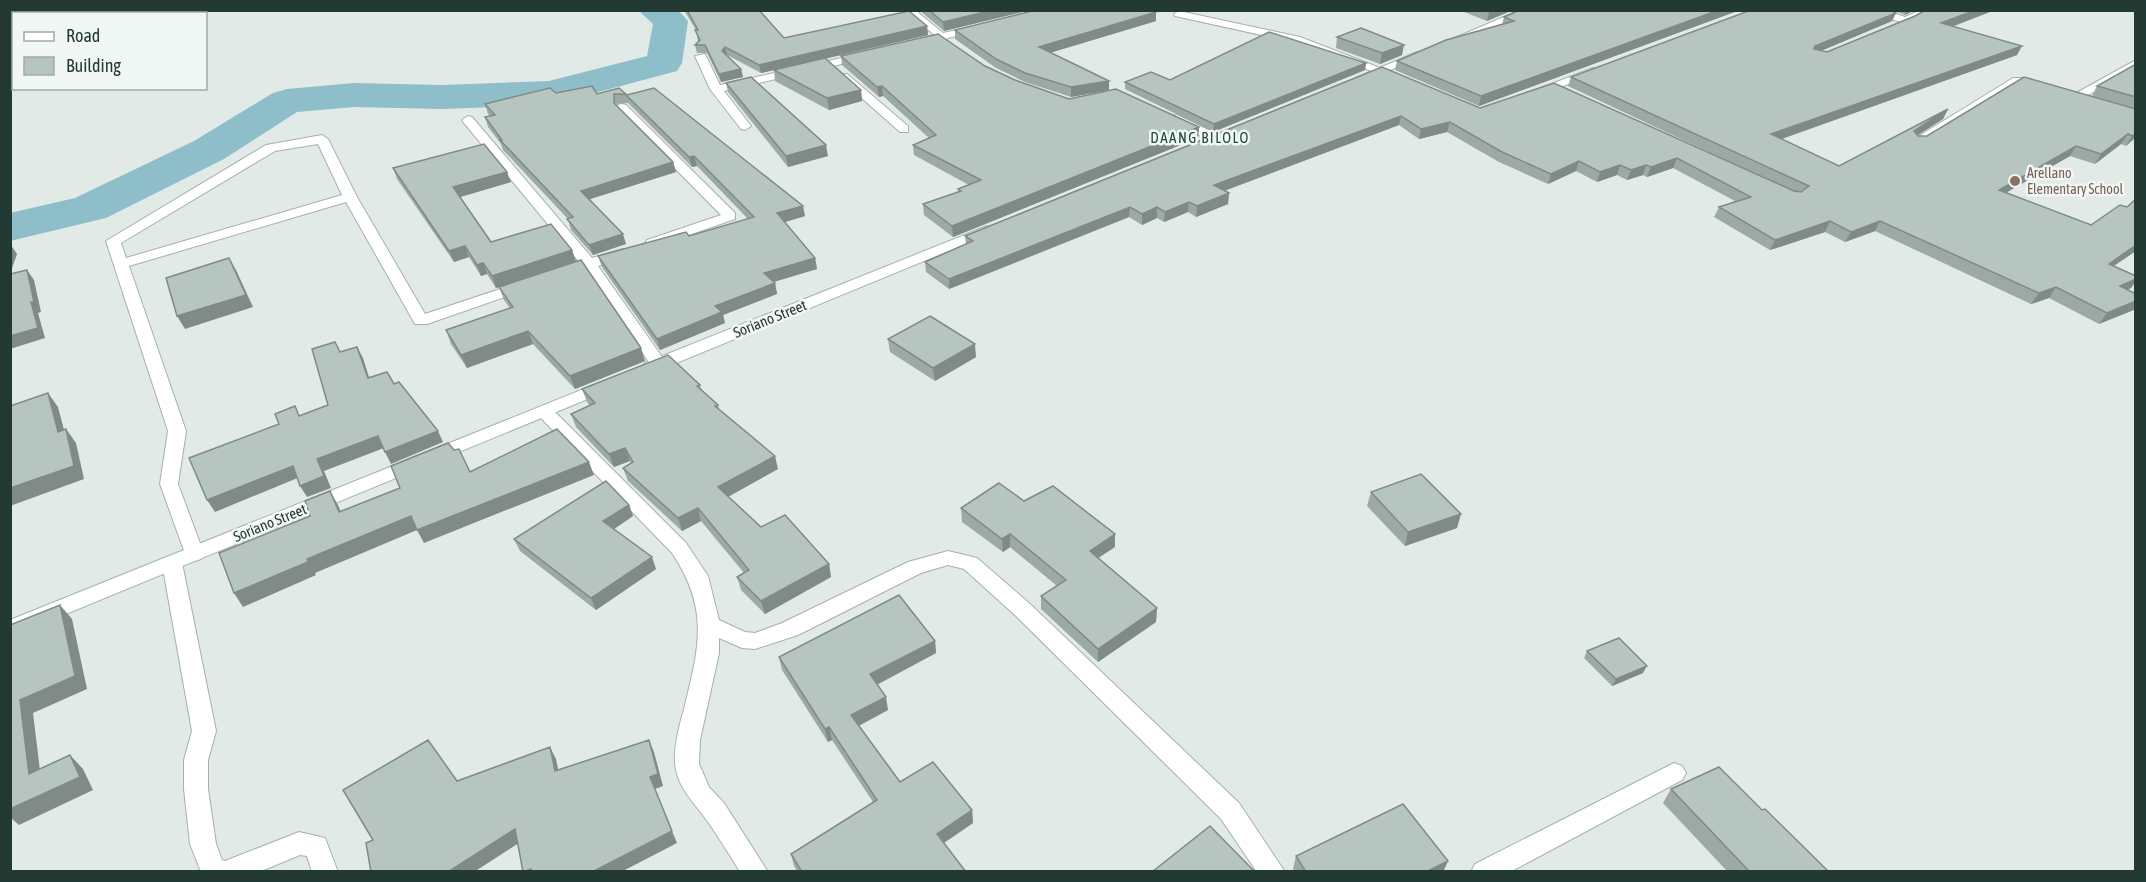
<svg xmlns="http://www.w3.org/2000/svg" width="2146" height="882" font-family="'Asap Condensed',sans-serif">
  <rect width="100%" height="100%" fill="#e1eae7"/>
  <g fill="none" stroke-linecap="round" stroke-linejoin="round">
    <!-- river -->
    <path fill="#8ebeca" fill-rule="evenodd" d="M638,10H678L688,21L682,63L677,71L550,105L442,109L354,107L297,112L224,159L106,218L10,241V213L75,198L194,141L273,93L287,89L354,83L442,85L549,81L647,56L653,24Z"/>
    <!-- service casing -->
    <g stroke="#a4b1ae" stroke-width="2">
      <g id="service">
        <path d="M2136,60V68L2079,100L2069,97Z"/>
        <path d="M2013,78H2021L2047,87L2041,91L2018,84L1921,144H1913L1911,141Z"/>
      </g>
    </g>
    <!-- minor casing -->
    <g stroke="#a4b1ae" stroke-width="2">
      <g id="minor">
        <path d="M903,10H915L943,33L977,26L982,29L941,40Z"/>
        <path d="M1865,10H1883L1905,17L1921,10H1936L1906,24Z"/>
        <path d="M1179,11L1300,37L1406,78L1396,80L1293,42L1175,16L1174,14Z"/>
        <path d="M864,53L870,56L868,58L724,91L751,126L745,130L741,129L710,89L695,56L705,54L720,85Z"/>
        <path d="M1593,68L1597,69V73L1538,96L1528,93Z"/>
        <path d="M839,74H847L908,126V132H900L839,78Z"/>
        <path d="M622,104L626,105L735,213V219L657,246H647L645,243L647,240L721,215L618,111V105Z"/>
        <path d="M1177,115L1219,135L1221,138L1215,142L1211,141L1173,122V116Z"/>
        <path d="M468,116L472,117L592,258L623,249L628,250L630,253L628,256L598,266L667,364L665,368H653L586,270L564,278L559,276L556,273L580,263L464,123L462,120Z"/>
        <path d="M322,135L328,139L357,197L425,314L518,283L523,281L531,286L528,289L427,324H415L346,202L129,266L186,431L178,484L204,554L201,559L194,561L187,559L160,484L168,431L106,241L266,145ZM318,144L342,195L126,258L121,243L275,151Z"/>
        <path d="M544,405L550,407L686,543L708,576L719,620L745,632L755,633L782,623L908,562L948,551L977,558L1030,604L1239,803L1285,872H1257L1221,819L1016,616L964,569L948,565L921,573L798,635L755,649L742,648L719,638V653L700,740L699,764L709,787L724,803L768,872H740C730,855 719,838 708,822C695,803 677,788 675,763C674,745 679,727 684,709C699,647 710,610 672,553L538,415L535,411Z"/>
        <path d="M172,556L179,558L182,563L216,731L208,760V789L216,844L222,860L225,861L299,832L325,838L338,872H312L307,856L300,855L259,872H201L190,844L184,789V760L192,731L162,563L165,558Z"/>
        <path d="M1674,763L1682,766L1686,773L1682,780L1510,872H1471L1475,864Z"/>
      </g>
    </g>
    <!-- secondary casing -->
    <g stroke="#a1b5af" stroke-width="2">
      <g id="secondary">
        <path d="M1520,10H1535L1452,45L1443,43Z"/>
        <path d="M1417,52L1423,55L1421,57L1366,80L1356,78Z"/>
        <path d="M987,226L994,230L992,233L657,371L651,372L643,367L645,363Z"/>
        <path d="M606,380L615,385L612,389L10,637V620Z"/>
      </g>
    </g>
    <!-- service -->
    <use href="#service" fill="#fff" fill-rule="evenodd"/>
    <!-- minor -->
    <use href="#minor" fill="#fff" fill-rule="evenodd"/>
    <!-- secondary -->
    <use href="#secondary" fill="#fff" fill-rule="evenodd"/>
  </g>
  <!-- wall -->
  <g fill="#9da9a5">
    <path d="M684,10H759L784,38L927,26L928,35L825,59L861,90L862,101L829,110L775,81L774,70L761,73L727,55L741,69L743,77L721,82L707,53H697L695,45L698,42L696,30Z"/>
    <path d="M919,10H1030L944,31Z"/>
    <path d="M1459,10H1513L1487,21Z"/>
    <path d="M1520,10H1740L1479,106L1395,70L1397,61L1502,25L1504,17Z"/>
    <path d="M1892,10H1915L1905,15Z"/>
    <path d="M1926,10H1995L1952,27L2017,55L1782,139L1839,166L1948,109L1943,119L1917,135L1918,136H1927L2136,109V137L2126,146L2121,144L2095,164L2070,156L2006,193L2114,266L2136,276V281L2131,288L2127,290L2136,294V309L2099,324L2049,298L2031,304L1875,231L1845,242L1825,232L1770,250L1714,217L1719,207L1735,201L1673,168L1647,177L1643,175L1627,180L1617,175L1597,182L1576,171L1548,184L1499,162L1447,132L1419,139L1399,125L1224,191L1229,193L1228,204L1196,217L1188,212L1164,222L1157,218L1142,225L1129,217L949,289L926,272L925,262L966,244L965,236L1382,67L1480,108L1732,163L1568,86L1571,77L1896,13L1892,21L1821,51L1827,52L1915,16Z"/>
    <path d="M1156,12V21L1050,53L1109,81V90L1071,97L1025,82L996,68L955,39V30Z"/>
    <path d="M1337,37L1402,55L1380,64L1336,48Z"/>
    <path d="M841,56L985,66L1015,80L1069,99L1199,127L1198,138L953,237L924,215L923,204L958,192V189L969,185L914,155L913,145L929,138L883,96L879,97L842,65Z"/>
    <path d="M1366,63L1365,70L1213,132L1125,89V82L1170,80Z"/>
    <path d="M2136,64V109L2092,96L2097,86Z"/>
    <path d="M726,83L828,156L788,167L728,92Z"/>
    <path d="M619,88L627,95L805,216L784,222L815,258L817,269L774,282L775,283L777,294L723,315L725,323L660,350L602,267L598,256L689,236L748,219L697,166L692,167L628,103L616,104V105L673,162L676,172L590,199L626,244L593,255L571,230L568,219L503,150L501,144L488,127L485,117L490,116L488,114L485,104L556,93L597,94Z"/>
    <path d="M393,168L511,182L460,197L491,242L576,261L496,288L487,274L481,276L469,257L454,262L397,179Z"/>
    <path d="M499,287L641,348L645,361L575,389L533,344L467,368L451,344L446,330L510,308L504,300Z"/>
    <path d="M888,339L976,357L935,381L890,352Z"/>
    <path d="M700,385L701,389L718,405L719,409L778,469L728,497L761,527L829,564L831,577L765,614L741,590L737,577L744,573L701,521L682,531L628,481L623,468L631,463L630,461L614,467L576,427L571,414L590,406L587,402L582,389Z"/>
    <path d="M1371,492L1457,528L1405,546L1367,506Z"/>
    <path d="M1024,501L1115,534V547L1098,558L1157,608L1156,622L1098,662L1041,609V596L1057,586L1010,547L1003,552L962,522L961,508Z"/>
    <path d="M629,505L633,516L614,529L656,569L596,610L520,551L514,539Z"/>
    <path d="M935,641L936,653L877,685L888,710L859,726L900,782L972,810L973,823L944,843L966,872H798L794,866L791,854L873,802L832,740L828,742L782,670L779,657Z"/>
    <path d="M1587,651L1643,673L1612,686L1584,658Z"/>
    <path d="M1671,789L1829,872H1728L1663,803Z"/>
    <path d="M1296,856L1448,861L1443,872H1294L1293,869Z"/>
  </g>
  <!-- shaded-wall -->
  <g fill="#808a86">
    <path d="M993,10H1030L944,31L943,22Z"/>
    <path d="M1493,10H1513L1487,21L1489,12Z"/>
    <path d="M1719,10H1740L1479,106L1481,96Z"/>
    <path d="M1907,10H1915L1905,15Z"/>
    <path d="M1976,10H1995L1937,32L1941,23Z"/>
    <path d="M1156,12V21L1039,56V47Z"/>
    <path d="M1896,13L1892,21L1811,55L1815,46Z"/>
    <path d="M927,26L928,35L761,73L759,65Z"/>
    <path d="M1404,45L1402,55L1380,64L1382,53Z"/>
    <path d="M2022,46L2017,55L1767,144L1771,134Z"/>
    <path d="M725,47L727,55L722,51Z"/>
    <path d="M1366,63L1365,70L1213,132L1214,124Z"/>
    <path d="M741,69L743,77L721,82L719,74Z"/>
    <path d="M1109,81V90L1071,97V87Z"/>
    <path d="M882,86L883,96L879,97L877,87Z"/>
    <path d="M861,90L862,101L829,110L827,98Z"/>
    <path d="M1948,109L1943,119L1909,141L1914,131Z"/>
    <path d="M1401,116L1399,125L1213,195L1214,185Z"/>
    <path d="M1450,122L1447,132L1419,139L1421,129Z"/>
    <path d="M1199,127L1198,138L953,237L952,226Z"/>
    <path d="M2136,133V137L2126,146L2132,136Z"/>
    <path d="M2128,134L2121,144L2095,164L2101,154Z"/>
    <path d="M826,145L828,156L788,167L786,156Z"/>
    <path d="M2076,146L2070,156L1993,200L1999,190Z"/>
    <path d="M694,156L697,166L692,167L689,157Z"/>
    <path d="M1677,158L1673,168L1647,177L1651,167Z"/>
    <path d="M1579,161L1576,171L1548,184L1551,174Z"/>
    <path d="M673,162L676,172L584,201L581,191Z"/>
    <path d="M1620,165L1617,175L1597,182L1600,172Z"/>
    <path d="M1646,165L1643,175L1627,180L1631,170Z"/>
    <path d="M507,172L511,182L457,198L453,187Z"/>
    <path d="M1229,193L1228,204L1196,217L1197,206Z"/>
    <path d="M1189,202L1188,212L1164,222L1165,212Z"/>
    <path d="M803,206L805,216L779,224L777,213Z"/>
    <path d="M1130,207L1129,217L949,289V279Z"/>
    <path d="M1157,207V218L1142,225V214Z"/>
    <path d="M1830,221L1825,232L1770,250L1775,240Z"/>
    <path d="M1880,221L1875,231L1845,242L1851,232Z"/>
    <path d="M623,234L626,244L593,255L589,245Z"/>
    <path d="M11,245L17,254L10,274Z"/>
    <path d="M2136,245V251L2102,274L2109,264Z"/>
    <path d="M465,246L469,257L454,262L449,251Z"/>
    <path d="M572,250L576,261L496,288L492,276Z"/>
    <path d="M229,258L236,270L253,307L185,329L177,316Z"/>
    <path d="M815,258L817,269L766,284L764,273Z"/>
    <path d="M483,263L487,274L481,276L477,265Z"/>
    <path d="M27,270L34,280L41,312L38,313L45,338L10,349V336L31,302Z"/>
    <path d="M2136,279V281L2131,288L2112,297L2120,286Z"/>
    <path d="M775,283L777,294L723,315L725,323L660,350L657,339L715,306Z"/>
    <path d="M2056,287L2049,298L2031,304L2039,293Z"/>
    <path d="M2136,301V309L2099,324L2107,313Z"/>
    <path d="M528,331L533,344L467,368L461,355Z"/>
    <path d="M975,344L976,357L935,381L933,368Z"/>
    <path d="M357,347L363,358L373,390L368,378Z"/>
    <path d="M641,348L645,361L575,389L570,376Z"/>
    <path d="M48,393L58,407L68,445L58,432Z"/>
    <path d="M66,429L76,443L84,479L10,506V488Z"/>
    <path d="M438,431L443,442L391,464L385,452Z"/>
    <path d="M378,436L384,448L324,471L331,488L307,497L300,486L317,459Z"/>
    <path d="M625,448L630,461L614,467L609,454Z"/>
    <path d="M775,456L778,469L722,500L718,487Z"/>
    <path d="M589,462L594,475L424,543L417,530L315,573L316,575L243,607L234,593L307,559L411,516Z"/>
    <path d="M293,466L300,477L215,512L207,500Z"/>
    <path d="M330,491L338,505L347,526L339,512Z"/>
    <path d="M629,505L633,516L608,533L603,521Z"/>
    <path d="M698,508L701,521L682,531L678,518Z"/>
    <path d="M1461,514L1457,528L1405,546L1408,532Z"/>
    <path d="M1010,534V547L1003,552L1002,539Z"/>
    <path d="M1115,534V547L1089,564L1090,551Z"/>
    <path d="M652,557L656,569L596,610L591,598Z"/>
    <path d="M829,564L831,577L765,614L761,601Z"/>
    <path d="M60,605L72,619L87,689L33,713L42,787L29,774L20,700Z"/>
    <path d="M1157,608L1156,622L1098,662V649Z"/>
    <path d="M935,641L936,653L872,687L870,674Z"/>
    <path d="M1647,666L1643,673L1612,686L1616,679Z"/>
    <path d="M886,697L888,710L854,728L851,715Z"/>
    <path d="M829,727L832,740L828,742L825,729Z"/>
    <path d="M649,740L654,752L663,786L655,789L650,777Z"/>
    <path d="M550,747L556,759L561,783L555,771Z"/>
    <path d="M70,755L83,769L93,790L19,825L10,817V809Z"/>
    <path d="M972,810L973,823L939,846L937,834Z"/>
    <path d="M515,829L522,841L474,872H448Z"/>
    <path d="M672,831L677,843L621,872H592Z"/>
    <path d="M1448,861L1443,872H1426Z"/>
  </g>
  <!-- building -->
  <g fill="#b7c5c0" stroke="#808a86" stroke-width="1.5">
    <path d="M687,10H759L784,38L909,11L927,26L759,65L725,47L722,51L741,69L719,74L705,45H695L700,40L695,30H698Z"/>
    <path d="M929,10H993L943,22Z"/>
    <path d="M1036,10H1153L1156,12L1039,47L1109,81L1071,87L1025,73L996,59L955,30Z"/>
    <path d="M1520,10H1719L1481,96L1397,61L1446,40L1514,21L1504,17Z"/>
    <path d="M1751,10H1890L1896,13L1815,46L1814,49L1827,52L1915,16L1926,10H1976L1941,23L2022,46L1771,134L1839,166L1948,109L1914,131L1918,136H1927L2024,77L2136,109V133L2132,136L2128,134L2101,154L2076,146L1999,190L2091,225L2120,205L2127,207L2136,199V245L2109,264L2136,276V279L2120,286L2136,294V301L2107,313L2056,287L2039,293L1880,221L1851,232L1830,221L1775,240L1719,207L1751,197L1677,158L1651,167L1646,165L1631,170L1620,165L1600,172L1579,161L1551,174L1502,152L1450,122L1421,129L1401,116L1214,185L1229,193L1197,206L1189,202L1165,212L1157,207L1142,214L1130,207L949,279L925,262L973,241L965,236L1382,67L1480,108L1554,83L1794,191L1801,192L1809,186L1571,77Z"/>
    <path d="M1361,28L1404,45L1382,53L1337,37Z"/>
    <path d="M1269,32L1366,63L1214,124L1125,82L1151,72L1170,80Z"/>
    <path d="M938,34L985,66L1015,80L1069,99L1116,89L1199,127L952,226L923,204L961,191L958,189L981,180L913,145L936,135L882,86L877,87L841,56Z"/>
    <path d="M825,58L861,90L827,98L774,70Z"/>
    <path d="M2136,64V97L2097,86Z"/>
    <path d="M751,77L826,145L786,156L726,83Z"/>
    <path d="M592,86L597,94L619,88L627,95L654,88L803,206L777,213L815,258L764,273L775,283L715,306L722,312L657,339L598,256L686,232L689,236L754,217L694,156L689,157L625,94H614V103L673,162L581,191L623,234L589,245L567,219L573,217L500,140H502L485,117L495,115L485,104L550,88L556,93Z"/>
    <path d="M484,144L507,172L453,187L491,242L551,224L572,250L492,276L483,263L477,265L465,246L449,251L393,168Z"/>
    <path d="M229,258L246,295L177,316L166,278Z"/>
    <path d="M581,260L641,348L570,376L528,331L461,355L446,330L513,307L499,287Z"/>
    <path d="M27,270L34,302H31L38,328L10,336V274Z"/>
    <path d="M930,316L975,344L933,368L888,339Z"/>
    <path d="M335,342L340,352L357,347L368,378L387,372L394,384L399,382L438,431L385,452L378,436L317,459L324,476L300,486L293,466L207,500L189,458L279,424L275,414L295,406L299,416L328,405L312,349Z"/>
    <path d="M668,355L700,385L697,386L718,405L715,406L775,456L718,487L761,527L785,515L829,564L761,601L737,577L749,570L698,508L678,518L623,468L633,462L625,448L609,454L571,414L595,403L582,389Z"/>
    <path d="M48,393L58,432L66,429L74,466L10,488V406Z"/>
    <path d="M557,429L589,462L417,530L411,516L307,559L308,562L234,593L219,553L310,516L305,501L330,491L339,512L400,488L391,466L448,443L454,450L459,449L470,472Z"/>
    <path d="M1421,474L1461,514L1408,532L1371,492Z"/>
    <path d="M606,481L629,505L603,521L652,557L591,598L514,539Z"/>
    <path d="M999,483L1024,501L1053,486L1115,534L1090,551L1157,608L1098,649L1041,596L1066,580L1010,534L1002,539L961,508Z"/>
    <path d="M899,595L935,641L870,674L886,697L851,715L900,782L933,762L972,810L937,834L966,872H802L791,854L877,800L829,727L825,729L779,657Z"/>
    <path d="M60,605L75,676L20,700L29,774L70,755L80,777L10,809V625Z"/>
    <path d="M1619,638L1647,666L1616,679L1587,651Z"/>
    <path d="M428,740L457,781L550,747L555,771L649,740L658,774L650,777L672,831L592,872H531V869L523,872L515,829L448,872H371L366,843L373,840L343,790Z"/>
    <path d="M1719,767L1762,810L1765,809L1829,872H1750L1671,789Z"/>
    <path d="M1403,804L1448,861L1426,872H1306L1296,856Z"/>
    <path d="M1210,826L1255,872H1152Z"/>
  </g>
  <!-- markers -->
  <circle fill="#8d6e63" stroke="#f1f7f5" stroke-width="2" cx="2015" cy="181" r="6"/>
  <g text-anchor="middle" stroke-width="5" stroke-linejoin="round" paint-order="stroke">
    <!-- far-education labels -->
    <g font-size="14" fill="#785e54" stroke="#f1f7f5" text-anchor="start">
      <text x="2027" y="178">Arellano<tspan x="2027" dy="16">Elementary School</tspan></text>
    </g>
    <!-- far-quarter labels -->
    <g font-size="15" letter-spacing="1.5" fill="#214942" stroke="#f1f7f5">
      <text x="1200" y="143">DAANG BILOLO</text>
    </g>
    <!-- street labels -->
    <g font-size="15" fill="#233934" stroke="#f1f7f5">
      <text transform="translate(770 319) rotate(-22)" y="5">Soriano Street</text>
      <text transform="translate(270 523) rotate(-22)" y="5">Soriano Street</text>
    </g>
  </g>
  <!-- border -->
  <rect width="2146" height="882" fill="none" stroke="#233934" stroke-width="24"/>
  <!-- legend -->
  <rect x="12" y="12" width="195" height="78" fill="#f1f7f5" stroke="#9faba8" stroke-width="1.5"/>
  <rect x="24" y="32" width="30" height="9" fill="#ffffff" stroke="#9faba8" stroke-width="1.5"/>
  <text x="66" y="42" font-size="18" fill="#233934">Road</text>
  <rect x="24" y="57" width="30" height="18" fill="#b7c5c0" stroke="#9faba8" stroke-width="1.5"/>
  <text x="66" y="72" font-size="18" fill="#233934">Building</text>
</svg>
